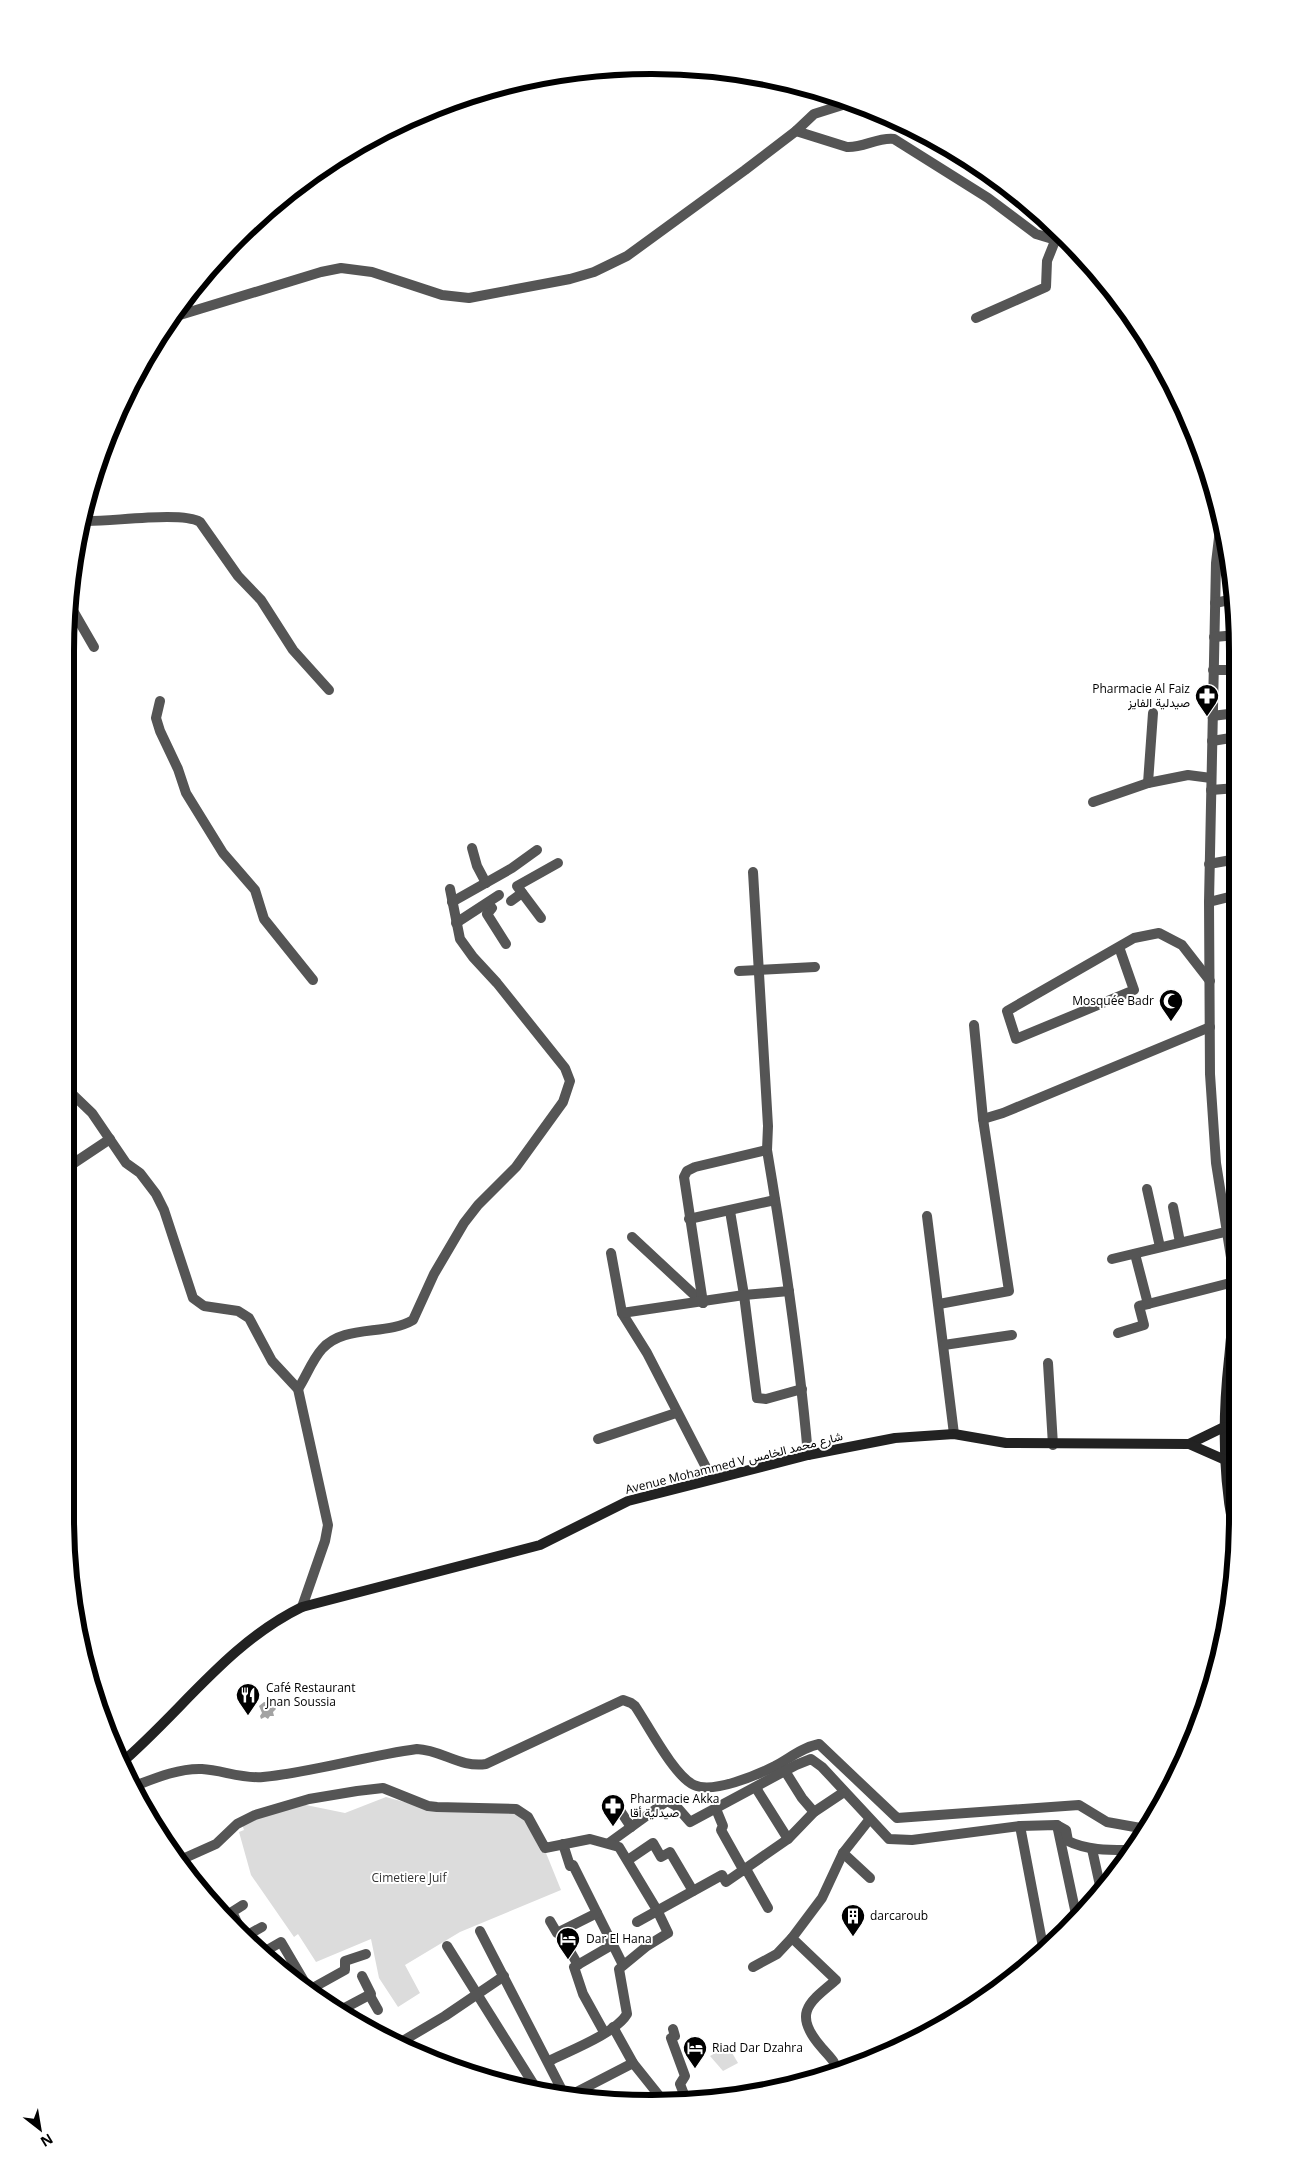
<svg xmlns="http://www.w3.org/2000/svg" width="1303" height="2169" font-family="'Open Sans',Vazirmatn,sans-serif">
  <rect width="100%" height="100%" fill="#fff"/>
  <!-- green -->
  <g fill="#dcdcdc">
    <path d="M386,1797L426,1808L522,1814L541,1852L546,1853L561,1890L460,1932L405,1965L420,1993L398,2007L379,1978L371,1939L316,1962L298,1934L294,1937L251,1875L239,1832L244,1830L242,1824L301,1804L345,1813Z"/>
    <path d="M728,2046L738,2063L723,2071L710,2056Z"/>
  </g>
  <!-- water -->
  <path fill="#a3a3a3" d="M264,1702L271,1703L276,1709L273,1712L274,1716H270L268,1719L265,1717L261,1719L260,1716L262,1713L259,1706Z"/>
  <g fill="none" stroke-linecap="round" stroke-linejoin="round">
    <!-- street -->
    <g stroke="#555" stroke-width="10">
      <path d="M796,131L847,147C863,148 878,137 894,139L988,198L1036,234L1069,244"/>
      <path d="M170,318L321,272L341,268L372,272L442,295L469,298L570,279L594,272L627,256L745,170L796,131L814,114L852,102"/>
      <path d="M976,318L1046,287L1047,261L1055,241"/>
      <path d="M85,521C110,522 182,511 200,522L238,576L261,600L293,650L329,690"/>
      <path d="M1220,529L1216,563L1209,902L1210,1074L1216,1163L1237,1295"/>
      <path d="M68,602L94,647"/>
      <path d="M1215,603L1234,599"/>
      <path d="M1214,637L1237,635"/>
      <path d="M1213,670H1237"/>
      <path d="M160,701L156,718L160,731L178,769L186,793L223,853L255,890L264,919L313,980"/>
      <path d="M1212,716L1237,713"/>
      <path d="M1212,741L1237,737"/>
      <path d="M1148,783L1153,713"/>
      <path d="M1211,790L1237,788"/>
      <path d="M1093,802L1148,783L1188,775L1211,778"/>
      <path d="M472,848L477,866L486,883"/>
      <path d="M1209,864L1237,859"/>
      <path d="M753,872L768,1126L767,1150C784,1251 799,1353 808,1455"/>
      <path d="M511,901L522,893"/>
      <path d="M452,902L512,868L537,850"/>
      <path d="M1209,902L1237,895"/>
      <path d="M488,903L492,908L487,914L506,944"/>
      <path d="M541,918L517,886L558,863"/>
      <path d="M456,923L499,895"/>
      <path d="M1119,947L1134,990L1016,1039L1007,1011L1134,938L1159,933L1182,945L1210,981"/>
      <path d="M739,971L815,967"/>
      <path d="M68,1090L92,1113L126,1163L140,1173L156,1194L164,1210L193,1298L204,1306L238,1311L249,1318L272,1361L298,1389L328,1525L325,1541L302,1607"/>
      <path d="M983,1119L1003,1113L1210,1027"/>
      <path d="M68,1167L110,1139"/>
      <path d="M1147,1189L1160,1247"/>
      <path d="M1173,1207L1180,1242"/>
      <path d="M730,1211L744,1295L757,1398L766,1399L802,1389"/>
      <path d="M927,1216L954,1434"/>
      <path d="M689,1219L775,1200"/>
      <path d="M632,1237L703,1303"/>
      <path d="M611,1253L622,1313L647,1353L712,1479"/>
      <path d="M1135,1254L1148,1304L1234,1282"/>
      <path d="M1112,1259L1225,1232"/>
      <path d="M703,1303L684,1177L687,1171L695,1167L767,1150"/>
      <path d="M939,1304L1009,1291L983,1119L974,1025"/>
      <path d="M622,1313L744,1295L789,1291"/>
      <path d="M1118,1333L1144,1325L1139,1306L1148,1304"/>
      <path d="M944,1345L1012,1335"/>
      <path d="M1048,1363L1053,1445"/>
      <path d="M298,1389C306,1377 312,1360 322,1349C344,1324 386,1336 413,1320L434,1274L464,1223L478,1205L516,1167L563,1102L570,1081L565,1068L497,983L473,957L460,939L450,889"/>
      <path d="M598,1439L676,1413"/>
      <path d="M785,1771L802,1798L814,1812"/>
      <path d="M132,1787C153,1779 178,1768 202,1769C222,1770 242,1779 263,1777C315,1772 365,1756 417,1749C442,1750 460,1768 486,1764L623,1700L631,1703L635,1706C648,1725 674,1776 694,1785C713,1794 757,1775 775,1766C790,1758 801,1748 819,1744L897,1818L1079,1805L1107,1822L1146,1829"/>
      <path d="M756,1788L788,1839"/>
      <path d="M613,1800L631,1827"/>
      <path d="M716,1809L723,1826L721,1830L744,1871"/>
      <path d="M1057,1825L1077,1919"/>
      <path d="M1020,1826L1044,1952"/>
      <path d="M609,1843L667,1801L676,1806L690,1822L796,1765L811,1759L822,1767L889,1839L912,1840L1020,1826L1057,1825L1066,1830L1068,1841C1088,1851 1112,1850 1134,1850"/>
      <path d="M563,1844L570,1866L573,1865L623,1965"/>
      <path d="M1092,1849L1101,1890"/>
      <path d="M843,1853L870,1878"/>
      <path d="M628,1860L653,1843L661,1857L670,1852L693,1891"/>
      <path d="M178,1861L216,1844L237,1824L255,1815L309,1799L357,1791L383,1788L428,1806L437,1807L516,1809L528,1817L545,1848L590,1839L619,1847L657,1910L668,1933L647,1946L619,1969L627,2014C616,2033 569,2051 549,2061"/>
      <path d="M746,1869L768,1908"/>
      <path d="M243,1905L232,1912L245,1939"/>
      <path d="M550,1921L557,1933L597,1913"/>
      <path d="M637,1922L722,1875L726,1882L788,1839L814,1812L844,1792"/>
      <path d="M480,1931L565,2096"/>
      <path d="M559,1932L578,1965"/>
      <path d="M244,1937L262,1927"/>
      <path d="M447,1946L539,2093"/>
      <path d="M262,1953L281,1942L311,1993"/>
      <path d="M753,1967L777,1954L792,1938"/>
      <path d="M309,1990L345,1970V1961L366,1954"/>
      <path d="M369,1994L378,2010"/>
      <path d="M976,2000L977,2003"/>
      <path d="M339,2011L371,1994L362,1976"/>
      <path d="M613,2027L633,2063L665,2103"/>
      <path d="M673,2029L675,2036L671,2038L685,2076L680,2084L687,2102"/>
      <path d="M604,2032L583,1994L574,1967L612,1945"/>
      <path d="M401,2042L445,2016L504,1976"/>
      <path d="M838,2073C836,2062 830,2057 822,2048C792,2014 808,2003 836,1980L792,1938L822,1898L843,1853L869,1820"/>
      <path d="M569,2096L633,2063"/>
    </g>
    <!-- secondary -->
    <g stroke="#222" stroke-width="10">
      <path d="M1237,1307C1231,1323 1231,1342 1229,1359C1222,1422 1222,1483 1237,1545"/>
      <path d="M1189,1444L1224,1427"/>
      <path d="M120,1764C181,1712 228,1643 302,1607L540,1545L628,1501L808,1455L895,1438L954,1434L1006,1443L1189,1444L1223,1459"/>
    </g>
  </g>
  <!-- icons -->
  <defs>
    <g id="pharmacy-pin" transform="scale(1.25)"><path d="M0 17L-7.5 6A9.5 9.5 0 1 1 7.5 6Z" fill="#000" stroke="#fff"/><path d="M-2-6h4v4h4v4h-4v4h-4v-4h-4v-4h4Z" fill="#fff"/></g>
    <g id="mosque-pin" transform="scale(1.25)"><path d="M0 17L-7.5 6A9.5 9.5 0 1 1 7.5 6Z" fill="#000" stroke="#fff"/><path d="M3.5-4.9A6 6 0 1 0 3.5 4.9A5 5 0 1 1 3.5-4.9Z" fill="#fff"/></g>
    <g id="restaurant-pin" transform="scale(1.25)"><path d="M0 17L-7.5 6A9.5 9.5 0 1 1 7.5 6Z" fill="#000" stroke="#fff"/><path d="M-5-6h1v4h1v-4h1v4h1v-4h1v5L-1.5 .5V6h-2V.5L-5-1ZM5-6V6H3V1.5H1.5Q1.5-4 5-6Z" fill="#fff"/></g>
    <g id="building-pin" transform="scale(1.25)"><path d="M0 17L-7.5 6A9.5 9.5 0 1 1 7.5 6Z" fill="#000" stroke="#fff"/><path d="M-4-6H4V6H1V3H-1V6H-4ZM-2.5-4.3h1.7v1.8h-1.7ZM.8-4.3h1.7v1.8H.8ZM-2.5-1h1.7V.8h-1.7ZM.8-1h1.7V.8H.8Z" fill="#fff"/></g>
    <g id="hotel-pin" transform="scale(1.25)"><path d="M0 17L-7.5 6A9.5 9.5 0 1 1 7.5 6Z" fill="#000" stroke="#fff"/><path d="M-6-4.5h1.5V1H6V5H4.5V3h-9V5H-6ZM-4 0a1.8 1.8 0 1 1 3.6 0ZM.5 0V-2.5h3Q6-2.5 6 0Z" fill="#fff"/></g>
  </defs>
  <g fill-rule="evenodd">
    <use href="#pharmacy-pin" x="1207" y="696"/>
    <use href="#mosque-pin" x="1171" y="1001"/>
    <use href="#restaurant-pin" x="248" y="1695"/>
    <use href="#pharmacy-pin" x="613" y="1806"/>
    <use href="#building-pin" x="853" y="1916"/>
    <use href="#hotel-pin" x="568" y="1939"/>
    <use href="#hotel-pin" x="695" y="2048"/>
  </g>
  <g text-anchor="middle" stroke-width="4" stroke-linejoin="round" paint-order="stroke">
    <!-- poi labels -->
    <g font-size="12" fill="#000" stroke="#fff" text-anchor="start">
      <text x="1190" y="693" text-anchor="end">Pharmacie Al Faiz<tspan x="1190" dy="14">صيدلية الفايز</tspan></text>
      <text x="1154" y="1005" text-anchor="end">Mosquée Badr</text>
      <text x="266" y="1692">Café Restaurant<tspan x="266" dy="14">Jnan Soussia</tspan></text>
      <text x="630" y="1803">Pharmacie Akka<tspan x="630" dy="14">صيدلية أقا</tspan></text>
      <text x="870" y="1920">darcaroub</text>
      <text x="586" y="1943">Dar El Hana</text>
      <text x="712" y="2052">Riad Dar Dzahra</text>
    </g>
    <!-- street labels -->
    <g font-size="12" fill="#000" stroke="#fff">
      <text transform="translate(734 1463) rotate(-14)" y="4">Avenue Mohammed V شارع محمد الخامس</text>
    </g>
    <!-- park labels -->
    <g font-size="12" fill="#333" stroke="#fff">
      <text x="409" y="1882">Cimetiere Juif</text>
    </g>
  </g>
  <!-- crop -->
  <path d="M0 0H1303V2169H0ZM651 74H652A577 577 0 0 1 1229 651V1518A577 577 0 0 1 652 2095H651A577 577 0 0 1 74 1518V651A577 577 0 0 1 651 74Z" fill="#fff" fill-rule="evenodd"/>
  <path fill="none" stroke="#000" stroke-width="6" d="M651 74H652A577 577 0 0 1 1229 651V1518A577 577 0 0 1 652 2095H651A577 577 0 0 1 74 1518V651A577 577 0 0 1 651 74Z"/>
  <!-- north arrow -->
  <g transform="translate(40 2129) rotate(149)" stroke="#ffffff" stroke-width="4" paint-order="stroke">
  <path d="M0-4L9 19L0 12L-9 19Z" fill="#000000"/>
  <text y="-8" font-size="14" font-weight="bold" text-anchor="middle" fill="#000000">N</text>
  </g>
</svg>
